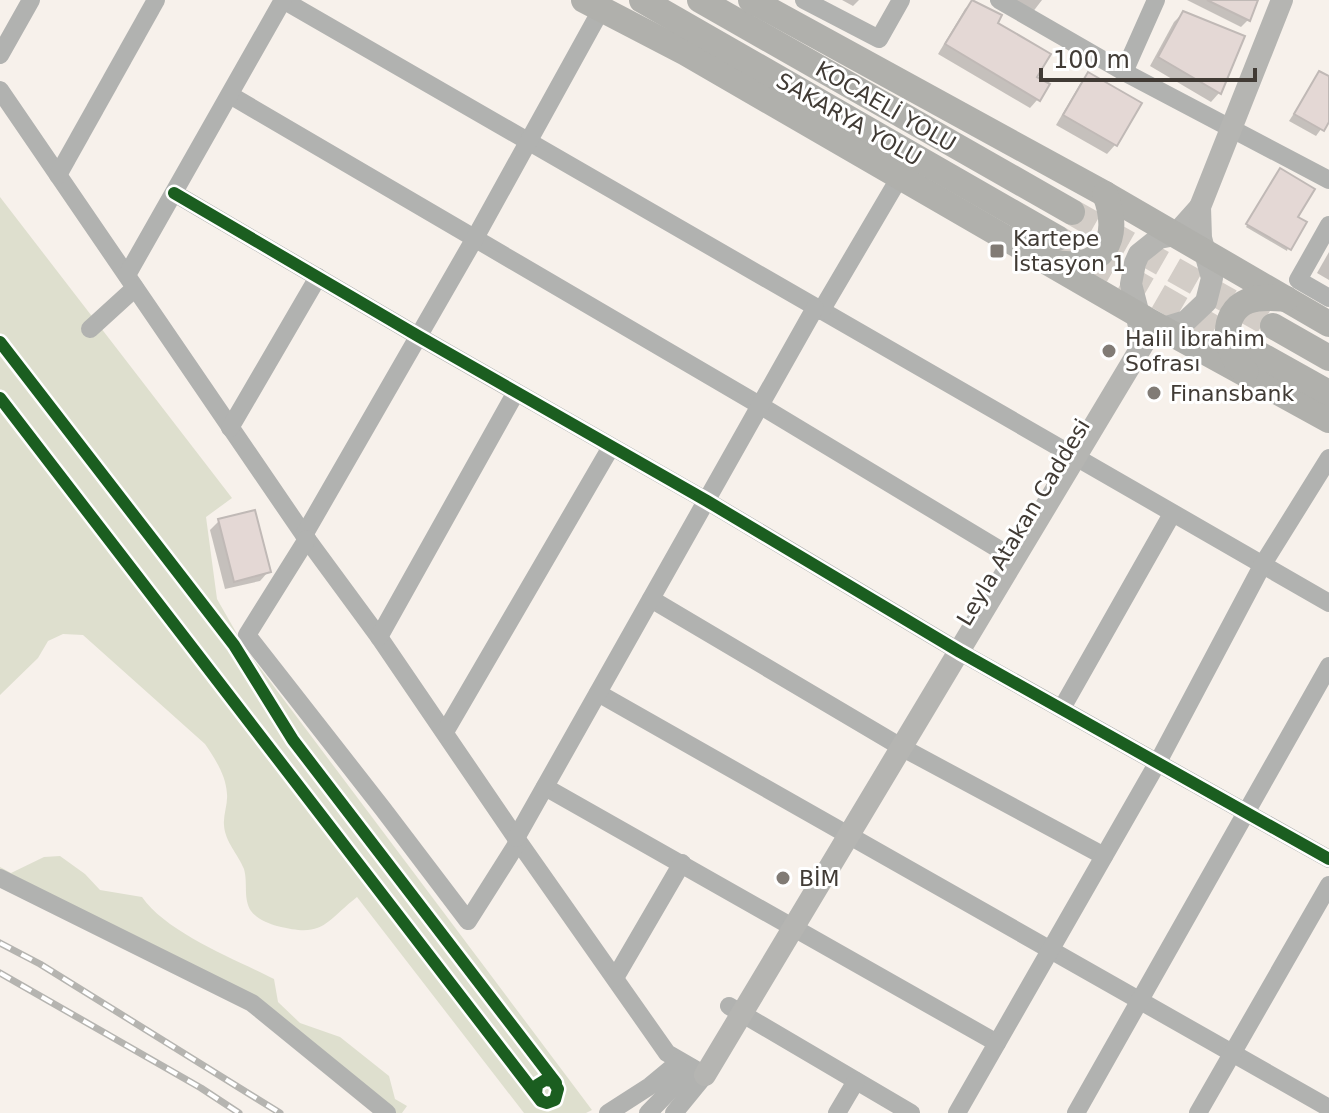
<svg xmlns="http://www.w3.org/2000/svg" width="1329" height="1113" font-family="'DejaVu Sans',sans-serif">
  <rect width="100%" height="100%" fill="#f7f1eb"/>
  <!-- green -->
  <g fill="#dedfce">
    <path d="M0,197L232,498L206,517L217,599L245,648L592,1110L586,1113H524L357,897C324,923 324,938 277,926C269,924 257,919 251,911C243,899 248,883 244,869C238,854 225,842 224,825C223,815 228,804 227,794C226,775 215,759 205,744L83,635L63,634L48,641L38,658L0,695Z"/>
    <path d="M60,856L85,874L100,890L142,897C167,933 235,959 274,979L278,1002L300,1023L340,1037L389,1076L395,1099L407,1106L402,1113H395L257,999L0,876V867L11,873L44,857Z"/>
  </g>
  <!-- shadow -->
  <g fill="#0003">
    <path d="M842,0H859L853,6Z"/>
    <path d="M1014,0H1042L1032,13Z"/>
    <path d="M1187,0H1256L1248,20L1241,27Z"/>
    <path d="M973,1L995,23L1035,78L1038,99L1030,108L938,54L965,9Z"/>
    <path d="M1183,13L1219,93L1211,102L1150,66L1174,22Z"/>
    <path d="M1320,73L1329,79V118L1316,136L1289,121Z"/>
    <path d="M1089,75L1115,145L1107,154L1056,125L1080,84Z"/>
    <path d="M1278,173L1296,218L1287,251L1246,227Z"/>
    <path d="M1329,252V280L1317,273Z"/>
    <path d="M219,521L268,572L260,581L225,589L210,530Z"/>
  </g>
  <!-- building -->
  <g fill="#e4d8d5" stroke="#c0b9b6" stroke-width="2">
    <path d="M972,0L1002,15L998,23L1051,54L1037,77L1050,84L1040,101L945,44Z"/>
    <path d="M1207,0H1258L1250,21Z"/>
    <path d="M1183,11L1245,36L1221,94L1158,57Z"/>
    <path d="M1319,71L1329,76V122L1324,131L1294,114Z"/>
    <path d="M1088,72L1142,103L1117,146L1063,115Z"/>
    <path d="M1280,168L1315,189L1298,217L1307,222L1291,250L1246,224Z"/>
    <path d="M255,510L271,572L234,582L218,519Z"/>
  </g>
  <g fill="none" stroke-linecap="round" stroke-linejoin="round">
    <!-- highway-tunnel -->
    <g stroke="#d3cdc7" stroke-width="26" stroke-dasharray="26 13" stroke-linecap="butt">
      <path d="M1072,212L1273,326"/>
      <path d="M1057,238L1257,353"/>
    </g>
    <!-- minor -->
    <g stroke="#b1b2b0" stroke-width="18">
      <path d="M283,0L1329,603"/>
      <path d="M804,0L879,39L901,0"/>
      <path d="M999,0L1124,72L1329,180"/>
      <path d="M0,55L31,0"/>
      <path d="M1124,72L1156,0"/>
      <path d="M0,90L304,535L379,637L516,838L667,1053L705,1075L674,1113"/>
      <path d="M230,95L761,406L1015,559"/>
      <path d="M58,175L156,0"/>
      <path d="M174,193L418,336L707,501L960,652L1329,859"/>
      <path d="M1329,225L1298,280L1329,298"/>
      <path d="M127,275L283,0"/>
      <path d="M821,311L901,175"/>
      <path d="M90,329L135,288"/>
      <path d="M230,428L318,277"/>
      <path d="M304,535L475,238L601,10"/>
      <path d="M307,539L247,635L383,809L468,921L518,842"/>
      <path d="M651,599L901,747L1104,856"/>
      <path d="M379,637L516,392"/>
      <path d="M598,693L1329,1108"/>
      <path d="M1062,708L1172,514"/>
      <path d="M445,732L611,447"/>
      <path d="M545,787L997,1043"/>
      <path d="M516,838L815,308"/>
      <path d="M0,878L252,1003L387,1113"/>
      <path d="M615,978L682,863"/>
      <path d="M729,1006L911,1113"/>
      <path d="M608,1113L650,1086L679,1062"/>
      <path d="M648,1113L692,1068"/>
      <path d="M837,1113L856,1081"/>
      <path d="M957,1113L1158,762L1263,564L1329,458"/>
      <path d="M1076,1113L1329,666"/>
      <path d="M1198,1113L1329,885"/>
    </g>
    <!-- major -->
    <g stroke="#b5b5b2" stroke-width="22">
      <path d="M1138,322L1139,315L1131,284L1135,263L1139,254L1159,238L1175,235L1200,207"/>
      <path d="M705,1075L1145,341L1163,328L1186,321L1206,302L1212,278L1201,238L1200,207L1282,0"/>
    </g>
    <!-- highway -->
    <g stroke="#b0b0ac" stroke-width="26">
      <path d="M584,0L686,53L1149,321L1329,420"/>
      <path d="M642,0L1057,238"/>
      <path d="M700,0L1072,212"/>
      <path d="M751,0L1105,194L1329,324"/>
      <path d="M1051,262C1102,273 1123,240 1105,194"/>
      <path d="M1273,326L1329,358"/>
      <path d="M1257,353L1329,393"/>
      <path d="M1246,372C1225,356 1218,313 1248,301C1260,296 1274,298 1286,299"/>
    </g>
    <!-- rail casing -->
    <g stroke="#b5b4b0" stroke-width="7">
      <g id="rail">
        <path d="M0,943L40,964L280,1113"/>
        <path d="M0,973L201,1088L239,1113"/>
      </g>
    </g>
    <!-- rail -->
    <use href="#rail" stroke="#fff" stroke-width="4" stroke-dasharray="12" stroke-linecap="butt"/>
    <!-- cycleway casing -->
    <g stroke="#fff" stroke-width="17">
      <g id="cycleway">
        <path d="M174,193L418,336L707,501L960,652L1329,859"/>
        <path d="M0,342L234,645L293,740L556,1083"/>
        <path d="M0,398L541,1101L547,1103L555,1100L558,1089L553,1081L545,1080L537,1085L536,1094"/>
      </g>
    </g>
    <!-- cycleway -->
    <use href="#cycleway" stroke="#1b5e20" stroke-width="12"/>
  </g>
  <!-- markers -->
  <g fill="#817b75" stroke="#fff" stroke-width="3">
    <rect x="989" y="243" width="16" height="16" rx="4"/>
    <circle cx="1109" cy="351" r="8"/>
    <circle cx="1154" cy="393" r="8"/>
    <circle cx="783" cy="878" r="8"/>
  </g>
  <g text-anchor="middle" stroke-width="6" stroke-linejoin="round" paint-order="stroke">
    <!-- street labels -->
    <g font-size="22" fill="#413b35" stroke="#fff">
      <text transform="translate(886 106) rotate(30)" y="8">KOCAELİ YOLU</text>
      <text transform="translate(849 119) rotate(30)" y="8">SAKARYA YOLU</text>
      <text transform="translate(1023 522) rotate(-59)" y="8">Leyla Atakan Caddesi</text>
    </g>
    <!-- poi labels -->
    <g font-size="22" fill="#413b35" stroke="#fff" text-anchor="start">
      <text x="1013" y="246">Kartepe<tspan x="1013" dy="25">İstasyon 1</tspan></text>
      <text x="1125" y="346">Halil İbrahim<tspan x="1125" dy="25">Sofrası</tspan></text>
      <text x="1170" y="401">Finansbank</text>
      <text x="799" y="886">BİM</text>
    </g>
  </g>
  <!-- scale -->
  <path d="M1041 68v12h214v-12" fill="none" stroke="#413b35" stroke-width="4"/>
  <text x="1053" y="68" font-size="24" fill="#413b35" stroke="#ffffff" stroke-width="6" paint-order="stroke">100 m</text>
</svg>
